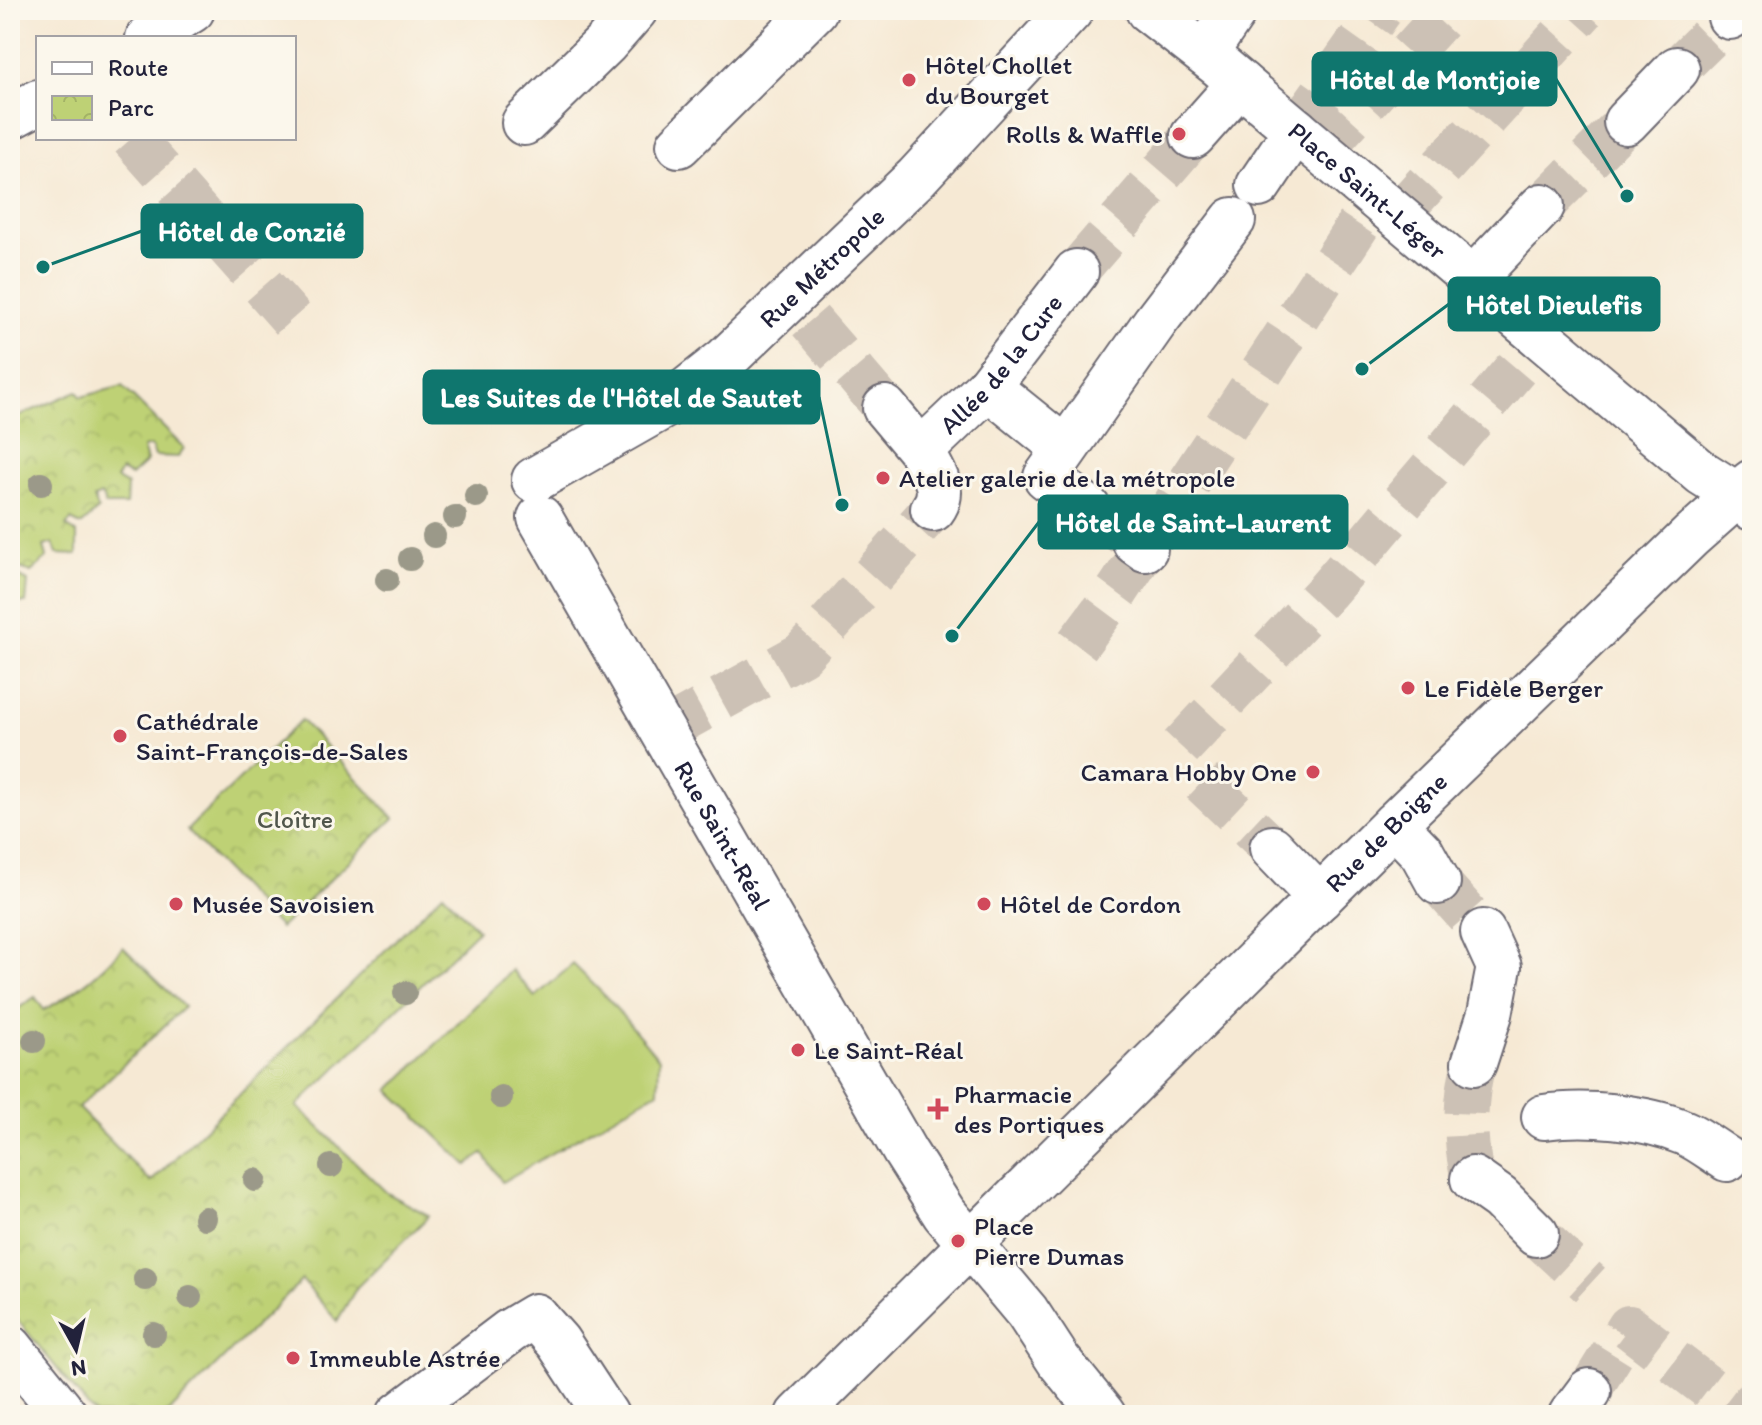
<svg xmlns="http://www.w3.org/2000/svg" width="1762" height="1425" font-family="Itim,sans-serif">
  <defs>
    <pattern id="park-crowns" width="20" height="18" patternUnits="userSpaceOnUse" patternTransform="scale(2)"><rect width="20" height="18" fill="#bed175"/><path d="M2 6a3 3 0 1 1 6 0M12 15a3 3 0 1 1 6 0" fill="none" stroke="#a3b366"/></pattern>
  </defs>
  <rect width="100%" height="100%" fill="#fbf7ec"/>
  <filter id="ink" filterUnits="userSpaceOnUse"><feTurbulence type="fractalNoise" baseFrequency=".0125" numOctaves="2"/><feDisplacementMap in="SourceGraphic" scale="16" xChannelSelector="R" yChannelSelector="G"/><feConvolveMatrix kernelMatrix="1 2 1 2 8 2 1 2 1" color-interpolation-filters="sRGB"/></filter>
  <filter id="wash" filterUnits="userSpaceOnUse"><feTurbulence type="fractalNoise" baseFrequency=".006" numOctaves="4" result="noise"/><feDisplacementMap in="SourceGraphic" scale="32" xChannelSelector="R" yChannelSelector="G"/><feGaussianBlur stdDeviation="1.8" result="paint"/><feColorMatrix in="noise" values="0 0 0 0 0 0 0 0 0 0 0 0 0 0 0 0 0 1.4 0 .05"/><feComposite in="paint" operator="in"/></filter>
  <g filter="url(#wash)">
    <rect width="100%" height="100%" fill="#f6e9d4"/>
    <!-- park -->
    <g fill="url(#park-crowns)" stroke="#707a58" stroke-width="2">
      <path d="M122,386L184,448L178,457L155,456L151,446L143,448L147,461L131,476L121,471L116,479L127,485L126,505H106L101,495L94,498L98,510L81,525L71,520L66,526L77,533V555L57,554L53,543L44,546L47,558L31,572L20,568L16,575L28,581L26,603H10V420L77,391L81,397Z"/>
      <path d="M301,720L394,818L280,928L187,830Z"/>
      <path d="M443,893L478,930L297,1106L387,1193L428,1215L426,1219L357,1287L337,1321L302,1280L166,1415H95L10,1311V1014L35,997L44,1010C75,993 100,974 123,947L184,1007L78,1108L151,1182Z"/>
    </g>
    <!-- garden -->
    <path fill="#bed175" stroke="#707a58" stroke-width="2" d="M573,964L609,1000L659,1059L658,1091L502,1182L483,1153L467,1165L389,1090L512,970L535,997Z"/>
  </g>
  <g filter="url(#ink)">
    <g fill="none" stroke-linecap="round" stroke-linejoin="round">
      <!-- minor-tunnel -->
      <g stroke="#ccc1b5" stroke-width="44" stroke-dasharray="44 22" stroke-linecap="butt">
        <path d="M1677,69L1730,17"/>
        <path d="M1296,130L1381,10"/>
        <path d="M132,138L294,321"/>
        <path d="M1321,151L1449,10"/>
        <path d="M1542,206L1626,122"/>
        <path d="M1397,216L1584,10"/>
        <path d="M1076,272L1193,136"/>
        <path d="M810,321L885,408"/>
        <path d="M1088,508L1135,542"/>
        <path d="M1077,645L1118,590L1376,198"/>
        <path d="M663,731L802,654L933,509"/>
        <path d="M1181,747L1327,591L1542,338"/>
        <path d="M1202,782L1272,848"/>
        <path d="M1438,882L1483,932"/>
        <path d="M1473,1179C1464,1141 1464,1101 1474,1063"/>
        <path d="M1536,1234L1590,1284"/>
        <path d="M1589,1391L1629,1327L1744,1415"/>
      </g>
      <!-- minor casing -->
      <g stroke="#6c6871" stroke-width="48">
        <g id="minor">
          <path id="s1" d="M1148,10L1220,66L1702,473L1737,495L1752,508"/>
          <path d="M1730,17L1737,10"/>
          <path d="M148,38L192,10"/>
          <path d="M1205,54L1235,10"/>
          <path d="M10,117L38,102"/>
          <path d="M1626,122L1677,69"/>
          <path d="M524,123L606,43L635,10"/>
          <path d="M1193,136L1240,83"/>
          <path d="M679,145L815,10"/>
          <path d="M1259,185L1296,130"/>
          <path d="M1472,280L1542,206"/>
          <path d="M988,387L1065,449"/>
          <path d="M885,408L921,451"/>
          <path id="s2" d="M534,480L673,401L726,359L916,178L1071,10"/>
          <path d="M1088,508L1046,477L1155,322L1233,220"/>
          <path id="s3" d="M933,509C948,489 931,469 921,451L988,387L1076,272"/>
          <path id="s4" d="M540,518L905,1152L944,1213L1027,1312L1059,1361L1103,1415"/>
          <path d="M1135,542L1145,549"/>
          <path d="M1394,824L1422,853L1438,882"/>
          <path d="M1272,848L1320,898"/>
          <path d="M1474,1063L1490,1014L1499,967L1483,932"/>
          <path d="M1544,1117C1585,1111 1645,1116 1685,1133C1699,1139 1713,1150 1727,1159"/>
          <path d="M1473,1179L1500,1198L1536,1234"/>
          <path d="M10,1347L65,1415"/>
          <path d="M399,1415L510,1331L535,1316L558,1342L606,1415"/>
          <path id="s5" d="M798,1415L1394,824L1691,536L1752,482"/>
          <path d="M1571,1415L1589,1391"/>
        </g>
      </g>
      <!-- minor -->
      <use href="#minor" stroke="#fff" stroke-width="44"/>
    </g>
    <!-- trees -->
    <g fill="#9b9989">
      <circle cx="41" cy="484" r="12"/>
      <circle cx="476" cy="496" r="12"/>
      <circle cx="455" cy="517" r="12"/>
      <circle cx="434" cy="536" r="12"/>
      <circle cx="410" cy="559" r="12"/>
      <circle cx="387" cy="580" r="12"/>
      <circle cx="405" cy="993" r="12"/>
      <circle cx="34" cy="1041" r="12"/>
      <circle cx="501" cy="1097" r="12"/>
      <circle cx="331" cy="1166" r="12"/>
      <circle cx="255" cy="1180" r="12"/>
      <circle cx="205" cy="1218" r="12"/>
      <circle cx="145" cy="1279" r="12"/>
      <circle cx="190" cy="1297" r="12"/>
      <circle cx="154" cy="1334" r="12"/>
    </g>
  </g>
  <!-- markers -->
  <g fill="#d1495b" stroke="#fbf7ec" stroke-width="3">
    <circle cx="909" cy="80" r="8"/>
    <circle cx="1179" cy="134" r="8"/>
    <circle cx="883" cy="478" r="8"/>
    <circle cx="1408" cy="688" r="8"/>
    <circle cx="120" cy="736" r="8"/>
    <circle cx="1313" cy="772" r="8"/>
    <circle cx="176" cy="904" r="8"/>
    <circle cx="984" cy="904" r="8"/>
    <circle cx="798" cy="1050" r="8"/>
    <path d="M934 1097h8v8h8v8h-8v8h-8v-8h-8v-8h8z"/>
    <circle cx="958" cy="1241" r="8"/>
    <circle cx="293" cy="1358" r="8"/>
  </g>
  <g text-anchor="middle" stroke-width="6" stroke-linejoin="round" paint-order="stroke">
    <!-- poi labels -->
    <g font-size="26" fill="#22223b" stroke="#fbf7ec" text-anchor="start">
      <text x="925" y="74">Hôtel Chollet<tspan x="925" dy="30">du Bourget</tspan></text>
      <text x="1163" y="143" text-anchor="end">Rolls &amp; Waffle</text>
      <text x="899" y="487">Atelier galerie de la métropole</text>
      <text x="1424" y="697">Le Fidèle Berger</text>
      <text x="136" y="730">Cathédrale<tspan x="136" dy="30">Saint-François-de-Sales</tspan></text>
      <text x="1297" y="781" text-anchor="end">Camara Hobby One</text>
      <text x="192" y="913">Musée Savoisien</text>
      <text x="1000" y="913">Hôtel de Cordon</text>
      <text x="814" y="1059">Le Saint-Réal</text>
      <text x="954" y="1103">Pharmacie<tspan x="954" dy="30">des Portiques</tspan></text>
      <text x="974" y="1235">Place<tspan x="974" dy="30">Pierre Dumas</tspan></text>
      <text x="309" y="1367">Immeuble Astrée</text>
    </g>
    <!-- street labels -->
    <g font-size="26" fill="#22223b" stroke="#fbf7ec">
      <text dy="9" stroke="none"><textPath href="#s1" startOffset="284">Place Saint-Léger</textPath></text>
      <text dy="9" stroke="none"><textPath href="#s2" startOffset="360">Rue Métropole</textPath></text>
      <text dy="9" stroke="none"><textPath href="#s3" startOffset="182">Allée de la Cure</textPath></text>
      <text dy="9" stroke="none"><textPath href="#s5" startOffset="828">Rue de Boigne</textPath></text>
      <text dy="9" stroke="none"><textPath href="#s4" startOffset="366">Rue Saint-Réal</textPath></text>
    </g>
    <!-- park labels -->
    <g font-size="26" fill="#51574c" stroke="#fbf7ec">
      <text x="295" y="828">Cloître</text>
    </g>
  </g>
  <!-- callouts -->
  <path fill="none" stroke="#0f766e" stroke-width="3" d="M1627 196L1556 79M43 267L142 231M1362 369L1449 304M842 505L819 397M952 636L1039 522"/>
  <g fill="#0f766e" stroke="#fbf7ec" stroke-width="3">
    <circle cx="1627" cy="196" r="8"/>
    <circle cx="43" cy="267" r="8"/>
    <circle cx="1362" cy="369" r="8"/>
    <circle cx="842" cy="505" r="8"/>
    <circle cx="952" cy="636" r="8"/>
  </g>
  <g fill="#0f766e" stroke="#0f766e" stroke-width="3">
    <rect x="1313" y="53" width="243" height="52" rx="8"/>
    <rect x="142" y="205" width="220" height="52" rx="8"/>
    <rect x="1449" y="278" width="210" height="52" rx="8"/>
    <rect x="424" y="371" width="395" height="52" rx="8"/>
    <rect x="1039" y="496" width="308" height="52" rx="8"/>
  </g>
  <g font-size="28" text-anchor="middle" font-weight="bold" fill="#fff">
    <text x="1435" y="89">Hôtel de Montjoie</text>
    <text x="252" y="241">Hôtel de Conzié</text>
    <text x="1554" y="314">Hôtel Dieulefis</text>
    <text x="621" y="407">Les Suites de l'Hôtel de Sautet</text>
    <text x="1193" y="532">Hôtel de Saint-Laurent</text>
  </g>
  <!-- margin -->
  <rect width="1762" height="1425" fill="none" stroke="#fbf7ec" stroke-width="40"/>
  <!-- legend -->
  <rect x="36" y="36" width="260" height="104" fill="#fbf7ec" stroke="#a4a2a5" stroke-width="2"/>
  <rect x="52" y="62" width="40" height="12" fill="#ffffff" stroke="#a4a2a5" stroke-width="2"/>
  <text x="108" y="76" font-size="24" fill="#22223b">Route</text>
  <rect x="52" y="96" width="40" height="24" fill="url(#park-crowns)" stroke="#a4a2a5" stroke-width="2"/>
  <text x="108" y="116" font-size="24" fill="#22223b">Parc</text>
  <!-- north arrow -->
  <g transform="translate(76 1349) rotate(172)" stroke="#fbf7ec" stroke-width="6" paint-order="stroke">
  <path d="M0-6L14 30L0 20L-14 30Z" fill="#22223b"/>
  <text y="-12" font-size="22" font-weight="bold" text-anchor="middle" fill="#22223b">N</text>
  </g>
</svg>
